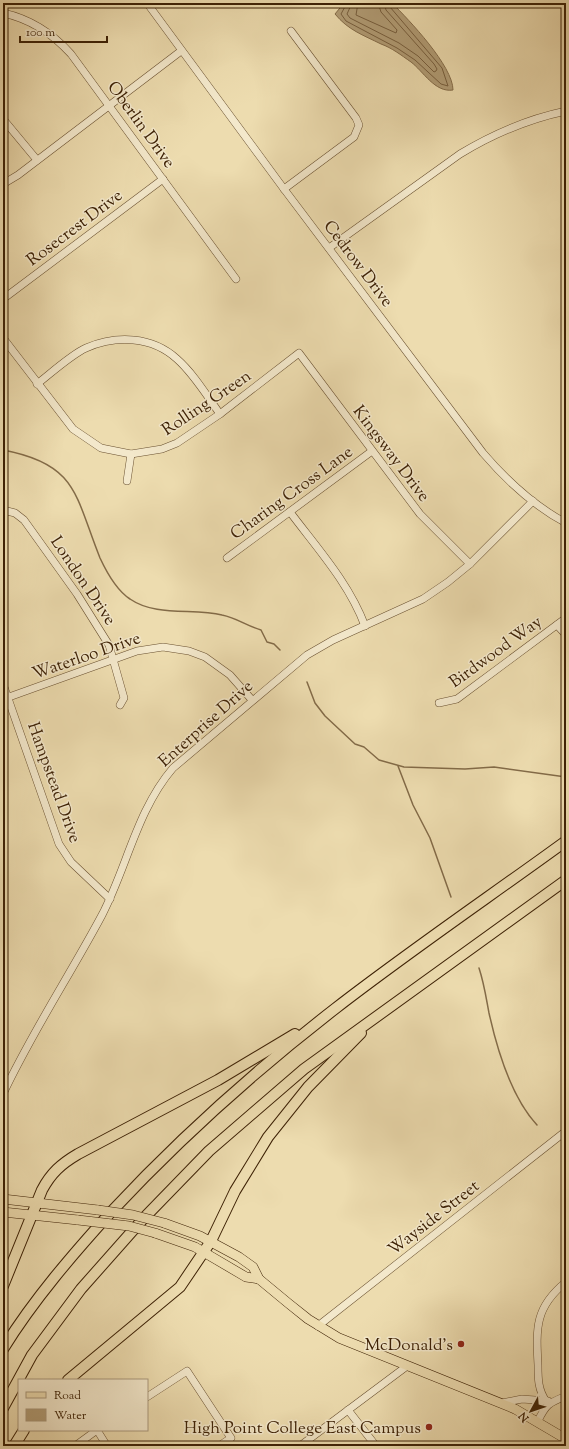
<svg xmlns="http://www.w3.org/2000/svg" width="569" height="1449" font-family="'Sorts Mill Goudy',serif">
  <rect width="100%" height="100%" fill="#eddcaf"/>
  <filter id="stains"><feTurbulence type="fractalNoise" baseFrequency=".005" numOctaves="4"/><feColorMatrix values="0 0 0 0 .2 0 0 0 0 .09 0 0 0 0 .02 0 0 0 .5 -.17"/></filter>
  <radialGradient id="worn" r=".72"><stop offset=".6" stop-color="#630" stop-opacity="0"/><stop offset="1" stop-color="#630" stop-opacity=".3"/></radialGradient>
  <!-- water -->
  <path fill="#b19c75" stroke="#836b48" d="M344,3H392C409,20 453,66 453,90C435,93 423,71 411,62C401,55 392,48 381,44C363,35 348,30 335,14Z"/>
  <g fill="none" stroke-linecap="round" stroke-linejoin="round">
    <!-- shore -->
    <g stroke="#775e3d" stroke-width="1">
      <path d="M347,3L341,14L346,21L397,48L415,60L441,84L448,86L442,68L390,7L389,3"/>
      <path d="M352,3L347,14L350,18L399,43L418,56L434,72L436,71L437,69L434,64L386,10L384,3"/>
      <path d="M358,3L356,15L396,33L397,30L381,12L378,3"/>
    </g>
    <!-- stream -->
    <g stroke="#836b48" stroke-width="1.5">
      <path d="M3,450C78,464 75,496 100,558C107,573 116,590 130,599C156,617 193,608 222,615C237,618 247,626 261,630L267,642L274,644L280,650"/>
      <path d="M307,682L315,703L325,716L355,744L364,747L379,760L404,767L465,769L494,767L566,777"/>
      <path d="M398,766L413,805L430,838L451,897"/>
      <path d="M479,968C484,983 486,997 489,1013C497,1049 511,1097 537,1125"/>
    </g>
    <!-- minor casing -->
    <g stroke="#695030" stroke-width="8">
      <g id="minor">
        <path d="M147,3L284,189L483,453C507,481 534,506 566,523"/>
        <path d="M3,13C31,19 52,33 71,54L236,279"/>
        <path d="M3,119L37,160"/>
        <path d="M3,184L18,175L181,51"/>
        <path d="M284,189L354,137L359,125L356,118L291,31"/>
        <path d="M329,248L460,154C493,134 528,119 566,111"/>
        <path d="M3,299L163,179"/>
        <path d="M3,338L73,429L101,448L131,454L162,449L177,443L220,414L299,353L420,514L470,564"/>
        <path d="M37,384C50,374 72,354 86,348C116,335 152,336 177,359C194,374 207,396 220,414"/>
        <path d="M127,481L131,454"/>
        <path d="M3,510L15,513L24,520L77,594L109,645L124,698L120,705"/>
        <path d="M290,512C317,548 349,583 365,626"/>
        <path d="M227,558L372,451"/>
        <path d="M557,625L566,635"/>
        <path d="M3,684L59,844L71,862L110,899"/>
        <path d="M9,697L137,651L163,647L189,651L205,657L230,675L252,700"/>
        <path d="M439,703L457,699L566,618"/>
        <path d="M3,1094C32,1032 70,975 102,915C127,867 137,810 173,768L307,655L333,640L423,599L448,582L470,564L533,501"/>
        <path d="M318,1326L566,1131"/>
        <path d="M147,1397L187,1371L231,1438L219,1446"/>
        <path d="M546,1401C538,1390 538,1378 538,1365C536,1328 535,1307 566,1282"/>
        <path d="M502,1403L522,1399L548,1401"/>
        <path d="M348,1410L376,1446"/>
        <path d="M538,1421C546,1404 549,1403 566,1396"/>
        <path d="M97,1430L107,1446"/>
        <path d="M75,1446L97,1430"/>
        <path d="M300,1446L407,1366"/>
      </g>
    </g>
    <!-- major casing -->
    <g stroke="#3d2105" stroke-width="10">
      <g id="major">
        <path d="M3,1199L98,1210"/>
        <path d="M3,1212L78,1220"/>
        <path d="M164,1223L200,1236L239,1257L253,1267L259,1279L288,1303L308,1319L339,1338L515,1409L566,1439"/>
        <path d="M155,1233L195,1247L246,1277L259,1279"/>
      </g>
    </g>
    <!-- highway casing -->
    <g stroke="#3d2105" stroke-width="12">
      <g id="highway">
        <path d="M3,1286L42,1190C51,1173 61,1164 78,1154L218,1080L295,1034"/>
        <path d="M3,1349C34,1299 73,1254 112,1211C181,1137 256,1070 336,1008C411,950 489,897 566,841"/>
        <path d="M68,1380L180,1287L211,1241L235,1191L268,1137L308,1087L361,1033"/>
        <path d="M3,1408L32,1355L81,1289L143,1219L209,1151L304,1069L566,880"/>
        <path d="M14,1446L24,1430"/>
      </g>
    </g>
    <!-- minor -->
    <use href="#minor" stroke="#f3e8cb" stroke-width="7"/>
    <!-- major -->
    <use href="#major" stroke="#eddcaf" stroke-width="9"/>
    <!-- highway -->
    <use href="#highway" stroke="#eddcaf" stroke-width="10"/>
    <!-- major-bridge casing -->
    <g stroke="#3d2105" stroke-width="10" stroke-linecap="butt">
      <g id="major-bridge">
        <path d="M98,1210L133,1215L164,1223"/>
        <path d="M78,1220L129,1226L155,1233"/>
      </g>
    </g>
    <!-- major-bridge -->
    <use href="#major-bridge" stroke="#eddcaf" stroke-width="9"/>
  </g>
  <!-- markers -->
  <g fill="#8f2418" stroke="#f3e8cb" stroke-width="1.5">
    <circle cx="461" cy="1344" r="4"/>
    <circle cx="429" cy="1427" r="4"/>
  </g>
  <g text-anchor="middle" stroke-width="3" stroke-linejoin="round" paint-order="stroke">
    <!-- street labels -->
    <g font-size="17" fill="#3d2105" stroke="#f3e8cb">
      <text transform="translate(142 124) rotate(54)" y="6">Oberlin Drive</text>
      <text transform="translate(74 227) rotate(-37)" y="6">Rosecrest Drive</text>
      <text transform="translate(359 263) rotate(53)" y="6">Cedrow Drive</text>
      <text transform="translate(206 402) rotate(-34)" y="6">Rolling Green</text>
      <text transform="translate(392 453) rotate(53)" y="6">Kingsway Drive</text>
      <text transform="translate(291 492) rotate(-36)" y="6">Charing Cross Lane</text>
      <text transform="translate(84 580) rotate(56)" y="6">London Drive</text>
      <text transform="translate(495 651) rotate(-36)" y="6">Birdwood Way</text>
      <text transform="translate(86 655) rotate(-19)" y="6">Waterloo Drive</text>
      <text transform="translate(205 723) rotate(-42)" y="6">Enterprise Drive</text>
      <text transform="translate(55 782) rotate(70)" y="6">Hampstead Drive</text>
      <text transform="translate(433 1217) rotate(-38)" y="6">Wayside Street</text>
    </g>
    <!-- poi labels -->
    <g font-size="17" fill="#3d2105" stroke="#f3e8cb" text-anchor="end">
      <text x="453" y="1350">McDonald's</text>
      <text x="421" y="1433">High Point College East Campus</text>
    </g>
  </g>
  <!-- margin -->
  <rect width="569" height="1449" fill="none" stroke="#eddcaf" stroke-width="16"/>
  <rect x="4" y="4" width="561" height="1441" fill="none" stroke="#3d2105" stroke-width="2"/>
  <rect x="8" y="8" width="553" height="1433" fill="none" stroke="#3d2105"/>
  <!-- legend -->
  <rect x="18" y="1379" width="130" height="52" fill="#f3e8cb" stroke="#aa987c"/>
  <rect x="26" y="1392" width="20" height="6" fill="#eddcaf" stroke="#aa987c"/>
  <text x="54" y="1399" font-size="12" fill="#3d2105">Road</text>
  <rect x="26" y="1409" width="20" height="12" fill="#b19c75" stroke="#aa987c"/>
  <text x="54" y="1419" font-size="12" fill="#3d2105">Water</text>
  <!-- north arrow -->
  <g transform="translate(531 1411) rotate(230)" stroke="#f3e8cb" stroke-width="3" paint-order="stroke">
  <path d="M0-3L7 15L0 10L-7 15Z" fill="#3d2105"/>
  <text y="-6" font-size="11" font-weight="bold" text-anchor="middle" fill="#3d2105">N</text>
  </g>
  <!-- scale -->
  <path d="M20 36v6h87v-6" fill="none" stroke="#3d2105" stroke-width="2"/>
  <text x="26" y="36" font-size="12" fill="#3d2105" stroke="#f3e8cb" stroke-width="3" paint-order="stroke">100 m</text>
  <rect width="100%" height="100%" filter="url(#stains)"/>
  <rect width="100%" height="100%" fill="url(#worn)"/>
</svg>
